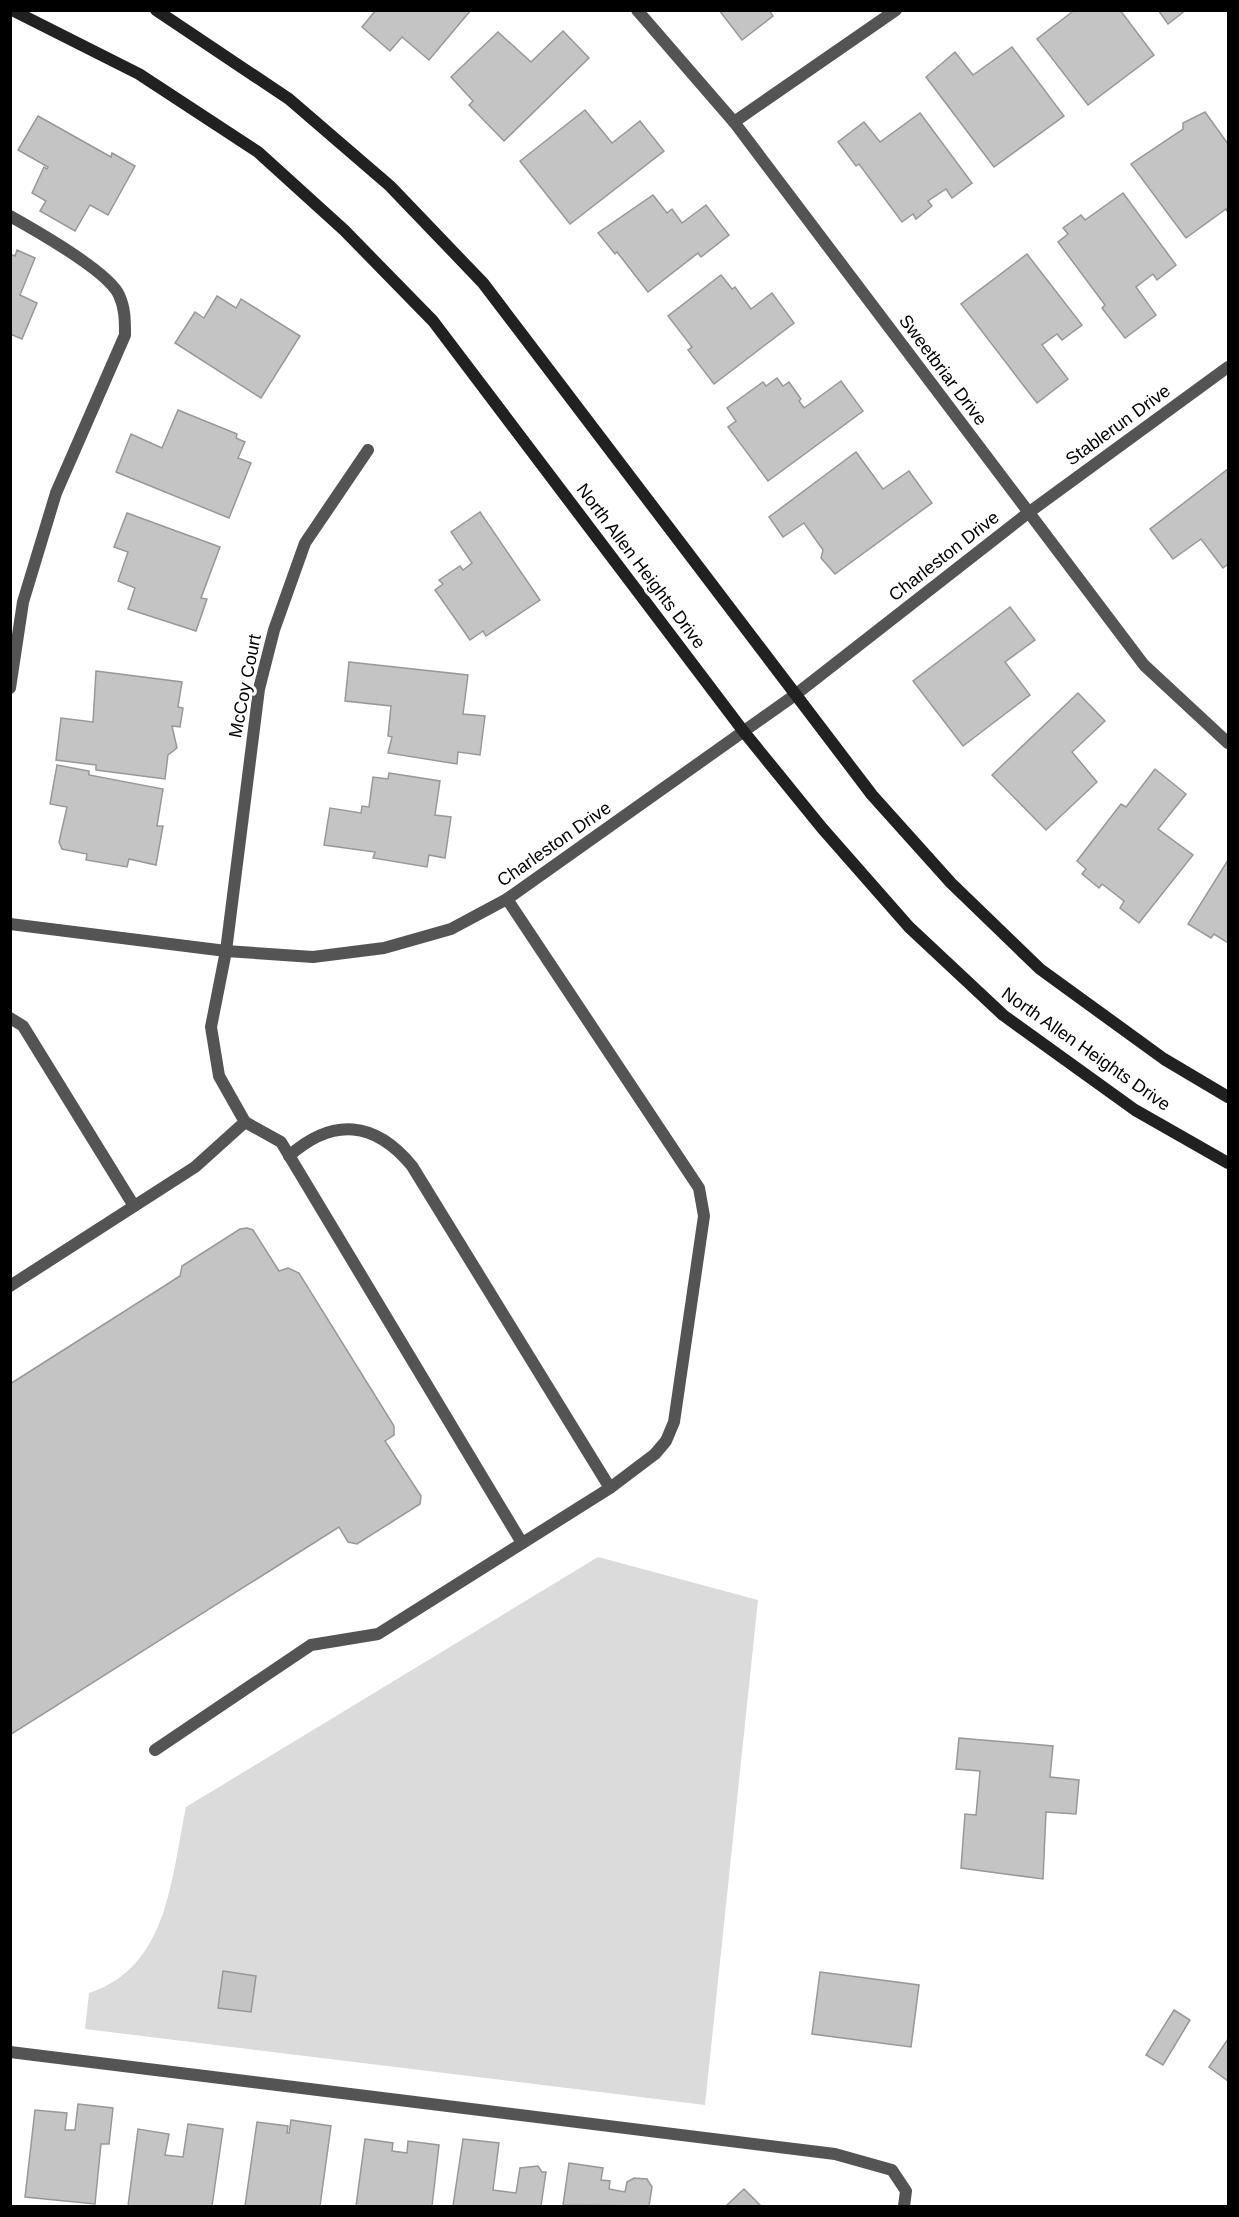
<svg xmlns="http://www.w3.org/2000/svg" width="1239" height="2217" font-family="Arial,sans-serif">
  <rect width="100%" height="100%" fill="#fff"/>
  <!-- green -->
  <path fill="#dbdbdb" d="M598,1557L758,1600L705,2105L85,2029L89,1993C169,1967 171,1877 186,1807Z"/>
  <!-- building -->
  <g fill="#c4c4c4" stroke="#989898" stroke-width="1.5">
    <path d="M471,10L429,60L402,37L390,51L362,27L376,10Z"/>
    <path d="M719,10H769L773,16L742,40Z"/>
    <path d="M1070,10H1120L1154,55L1088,105L1037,39L1072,12Z"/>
    <path d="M1158,10H1186L1168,24Z"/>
    <path d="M563,31L589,58L504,141L469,105L473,101L451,77L498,32L531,62Z"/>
    <path d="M1012,47L1064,116L994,167L926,77L955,52L973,75Z"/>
    <path d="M585,110L612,143L640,121L664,151L570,224L520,161Z"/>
    <path d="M1205,112L1228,144V213L1226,209L1186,238L1131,164L1183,129V123Z"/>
    <path d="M920,113L972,183L952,198L946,189L928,201L932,206L916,219L913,214L902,222L859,164L856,166L838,142L864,122L880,142Z"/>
    <path d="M38,116L111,157L112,153L135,166L108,215L90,205L75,231L40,211L46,201L32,193L44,167L47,169L48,167L18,150Z"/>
    <path d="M1123,193L1176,265L1157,280L1153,274L1136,287L1156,315L1125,338L1102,308L1105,305L1058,242L1068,234L1063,228L1081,215L1085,220Z"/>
    <path d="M653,195L667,213L672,209L682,223L706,205L729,235L701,257L698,253L648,292L617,252L615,254L598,233Z"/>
    <path d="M17,250L35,258L20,295L37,303L22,339L10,334V254L15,256Z"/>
    <path d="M1027,254L1082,325L1062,340L1057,334L1042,345L1068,379L1037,403L961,304Z"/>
    <path d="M721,275L732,289L735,287L751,309L772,293L794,323L714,384L688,350L692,347L668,316Z"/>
    <path d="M217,296L236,308L241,299L300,336L261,398L175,343L195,312L204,318Z"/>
    <path d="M777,378L783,386L789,382L801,399L799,401L804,408L841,381L863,411L768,481L728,427L736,421L727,408L763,382L766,386Z"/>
    <path d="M178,410L237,434L236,438L245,442L238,458L251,463L229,518L116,472L131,434L162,448Z"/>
    <path d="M856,452L883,489L909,471L932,503L835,574L821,558L823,550L804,523L783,537L769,517Z"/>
    <path d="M1228,469V564L1223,568L1201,539L1173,559L1150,529Z"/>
    <path d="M480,512L540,600L486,636L483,631L470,640L435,590L443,584L439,580L460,566L463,570L472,563L451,532Z"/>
    <path d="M127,513L220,547L201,598L207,599L196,631L128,609L135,588L118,581L128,552L114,547Z"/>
    <path d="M1010,607L1035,640L1005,662L1030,695L963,746L913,681Z"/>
    <path d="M349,662L468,675L463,714L485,716L480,755L458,752L457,764L388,753L392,737L388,736L391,706L345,701Z"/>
    <path d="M96,671L182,682L178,707L183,708L180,727L172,726L177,748L168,755L165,779L96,770V765L56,760L61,718L93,722Z"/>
    <path d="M1078,693L1105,721L1072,752L1097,782L1046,830L992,775Z"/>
    <path d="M57,765L89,771V775L163,789L157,826H163L156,865L129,859L127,867L86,860L87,854L62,849L59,842L67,807L50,804Z"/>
    <path d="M1155,769L1186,794L1158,829L1193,855L1139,923L1120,908L1124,901L1102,884L1099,888L1082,874L1086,869L1077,861L1121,804L1126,807Z"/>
    <path d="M389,773L440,781L435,815L451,817L445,858L429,855L427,867L373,858L375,852L324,845L330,808L361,813L362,806L369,807L373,777L388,779Z"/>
    <path d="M1228,860V943L1214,934L1211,938L1188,924Z"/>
    <path d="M247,1228L253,1230L279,1271L288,1268L299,1273L394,1426V1435L385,1441L421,1496L420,1504L357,1544L348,1542L339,1527L10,1735V1384L180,1276L182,1266L240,1229Z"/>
    <path d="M959,1738L1053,1746L1050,1777L1079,1780L1076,1814L1046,1812L1043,1879L961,1868L965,1814L976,1815L980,1771L956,1769Z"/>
    <path d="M223,1971L256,1976L251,2012L218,2008Z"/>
    <path d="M820,1972L919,1985L911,2047L812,2034Z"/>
    <path d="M1174,2010L1190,2020L1163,2065L1146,2055Z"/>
    <path d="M1228,2039V2081L1209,2067Z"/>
    <path d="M78,2104L113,2108L109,2144H101L95,2204L25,2197L35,2110L67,2113L65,2130H75Z"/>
    <path d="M291,2120L331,2126L320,2206H245L257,2122L288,2126L287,2133H289Z"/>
    <path d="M188,2124L223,2129L212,2206H128L138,2129L169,2134L165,2155L183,2157Z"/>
    <path d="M365,2139L393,2143L392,2151L407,2153L408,2141L439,2145L432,2206H356Z"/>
    <path d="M463,2139L499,2143L493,2190L516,2193L520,2168L538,2166L542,2172H546L541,2206H453Z"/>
    <path d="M569,2163L603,2168L601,2180L610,2181L609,2189L625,2192L627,2182L634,2178L647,2179L652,2187L649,2206L563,2205Z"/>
    <path d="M744,2189L761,2206H726Z"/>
  </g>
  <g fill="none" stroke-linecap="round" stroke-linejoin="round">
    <!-- service -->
    <g stroke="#545454" stroke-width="12">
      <path d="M10,216C35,230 108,271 119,295C125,308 125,320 125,335L56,493L23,602L10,688"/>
      <path d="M10,1018L23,1026L134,1206"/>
      <path d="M245,1122L281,1142L522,1543"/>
      <path d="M289,1156C333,1117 375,1121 412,1166L610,1488"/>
      <path d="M10,1286L195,1167L245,1122L219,1076L211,1027L226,951"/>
      <path d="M155,1750L311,1645L378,1634L610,1488L655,1454L666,1441L674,1422L704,1216L699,1188L507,899"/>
      <path d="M10,2052L835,2154L892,2170L906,2191L904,2206"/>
    </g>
    <!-- minor -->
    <g stroke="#545454" stroke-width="12">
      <path d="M637,10L734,122L1144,665L1228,743"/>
      <path d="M734,122L896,10"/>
      <path d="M10,924L226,951L313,957L384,948L451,929L507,899L795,695L1028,513L1228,367"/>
      <path d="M226,951L259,689L274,630L305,543L368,450"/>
    </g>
    <!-- secondary -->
    <g stroke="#212121" stroke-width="12">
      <path d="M12,10L139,74L258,152L344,230L433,321L744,732L822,828L909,927L1003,1015L1135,1110L1228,1163"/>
      <path d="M156,10L289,99L390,186L483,283L872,795L951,883L1040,969L1164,1059L1228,1097"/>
    </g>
  </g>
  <g text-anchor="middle" stroke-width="6" stroke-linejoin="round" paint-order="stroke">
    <!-- street labels -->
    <g font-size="18" fill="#000" stroke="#fff">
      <text transform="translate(943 370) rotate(53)" y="6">Sweetbriar Drive</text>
      <text transform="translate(1118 425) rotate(-36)" y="6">Stablerun Drive</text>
      <text transform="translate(944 556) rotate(-38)" y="6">Charleston Drive</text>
      <text transform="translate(641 566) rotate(53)" y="6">North Allen Heights Drive</text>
      <text transform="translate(245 686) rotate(-79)" y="6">McCoy Court</text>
      <text transform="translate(554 844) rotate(-35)" y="6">Charleston Drive</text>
      <text transform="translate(1086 1049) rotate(35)" y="6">North Allen Heights Drive</text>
    </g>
  </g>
  <!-- border -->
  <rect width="1239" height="2217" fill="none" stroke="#000000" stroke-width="24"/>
</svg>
